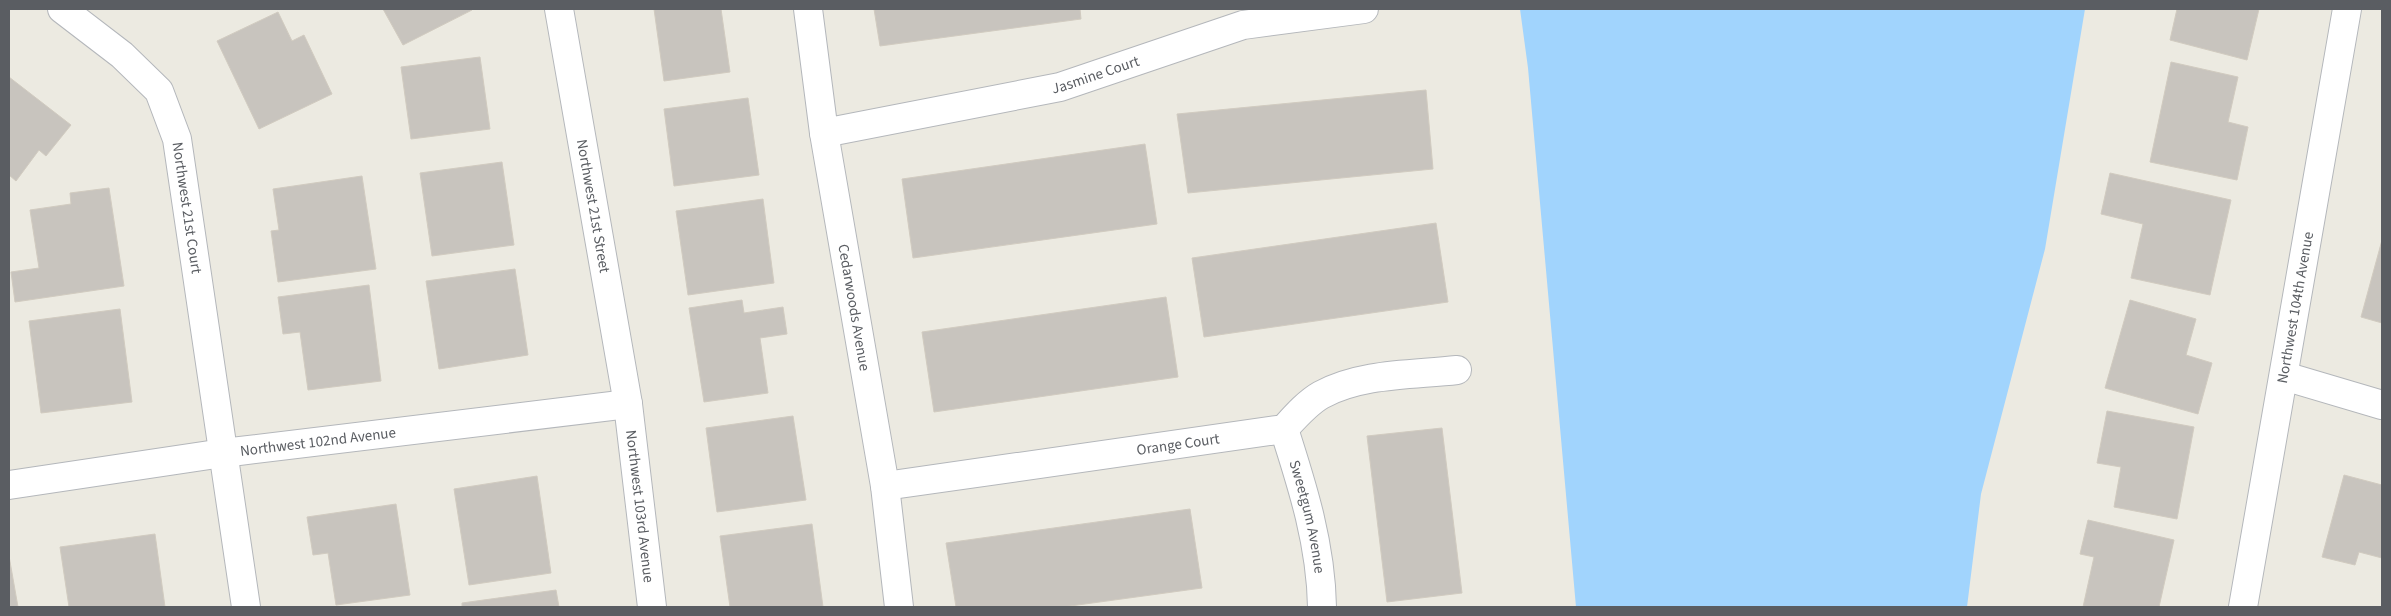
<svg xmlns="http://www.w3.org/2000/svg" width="2391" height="616" font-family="'Source Sans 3',sans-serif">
  <rect width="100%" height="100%" fill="#eceae1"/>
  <!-- water -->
  <path fill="#a1d4fd" d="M1520,9H2085L2045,249L1981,494L1967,607H1576L1528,68Z"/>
  <!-- building -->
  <g fill="#c8c4be" stroke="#d1cbc0">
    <path d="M383,9H472V10L403,45Z"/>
    <path d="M654,9H721L730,72L664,81Z"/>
    <path d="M874,9H1080L1081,19L880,46Z"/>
    <path d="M2177,9H2259L2247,60L2170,40Z"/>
    <path d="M278,12L292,41L304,35L332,94L259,129L217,41Z"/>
    <path d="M480,57L490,129L411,139L401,67Z"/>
    <path d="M2171,62L2238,77L2228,122L2248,127L2237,180L2150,162Z"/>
    <path d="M9,77L71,125L46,156L39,150L16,181L9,175Z"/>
    <path d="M1426,90L1433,169L1188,193L1177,114Z"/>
    <path d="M748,98L759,175L674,186L664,109Z"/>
    <path d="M1145,144L1157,224L913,258L902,179Z"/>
    <path d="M502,162L514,245L432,256L420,173Z"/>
    <path d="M2110,173L2231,200L2210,295L2131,278L2143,224L2101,214Z"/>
    <path d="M362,176L376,269L278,282L271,231L279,230L273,189Z"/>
    <path d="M109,188L124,286L15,302L11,272L39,268L30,210L71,204L70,193Z"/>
    <path d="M763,199L774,283L688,295L676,211Z"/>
    <path d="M1436,223L1448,302L1204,337L1192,258Z"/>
    <path d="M2382,240V323L2361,317Z"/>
    <path d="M515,269L528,355L439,369L426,281Z"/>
    <path d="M369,285L381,381L308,390L300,332L283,334L278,297Z"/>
    <path d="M1166,297L1178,377L934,412L922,332Z"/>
    <path d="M742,300L744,313L783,307L787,334L760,338L768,393L704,402L689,308Z"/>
    <path d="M2130,300L2196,319L2186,355L2212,363L2198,414L2105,388Z"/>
    <path d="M120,309L132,402L41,413L29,321Z"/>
    <path d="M2107,411L2194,427L2177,519L2114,507L2121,467L2097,463Z"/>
    <path d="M793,416L806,500L717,512L706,428Z"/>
    <path d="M1442,428L1462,593L1387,602L1367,436Z"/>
    <path d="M2344,475L2382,485V558L2359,552L2355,565L2322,557Z"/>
    <path d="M537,476L551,573L469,585L454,489Z"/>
    <path d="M396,504L410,595L336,605L328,553L313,555L307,517Z"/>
    <path d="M1190,509L1202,588L1063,607H956L946,543Z"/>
    <path d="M2088,520L2174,540L2159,607H2083L2094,557L2080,554Z"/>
    <path d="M812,524L823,607H730L720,536Z"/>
    <path d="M155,534L165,607H69L60,547Z"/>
    <path d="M9,556L18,607H9Z"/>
    <path d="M556,590L559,607H462V603Z"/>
  </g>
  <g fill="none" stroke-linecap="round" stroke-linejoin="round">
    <!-- street casing -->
    <g stroke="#b4b7bb" stroke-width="30">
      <g id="street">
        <path id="s1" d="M62,9L122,55L159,91L177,139L246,607"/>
        <path id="s2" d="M559,9L628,404L652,607"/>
        <path id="s3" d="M808,9L824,133L885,486L899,607"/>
        <path id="s4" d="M824,133L1060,87L1243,25L1364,9"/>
        <path d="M2284,376L2382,405"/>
        <path id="s5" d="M1284,429C1303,488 1321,545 1322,607"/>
        <path id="s6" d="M9,485L223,453L628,404"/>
        <path id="s7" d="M885,486L1284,429C1295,417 1307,403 1321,395C1361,373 1413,375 1457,370"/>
        <path id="s8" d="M2243,607L2347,9"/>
      </g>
    </g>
    <!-- street -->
    <use href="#street" stroke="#fff" stroke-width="28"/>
  </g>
  <g text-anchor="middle" stroke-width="5" stroke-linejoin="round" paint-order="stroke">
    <!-- street labels -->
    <g font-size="15" fill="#5a5d62" stroke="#fff">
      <text dy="5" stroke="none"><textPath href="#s4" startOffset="278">Jasmine Court</textPath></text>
      <text dy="5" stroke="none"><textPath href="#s2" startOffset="200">Northwest 21st Street</textPath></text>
      <text dy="5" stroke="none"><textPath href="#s1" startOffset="248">Northwest 21st Court</textPath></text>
      <text dy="5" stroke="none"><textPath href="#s3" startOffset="302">Cedarwoods Avenue</textPath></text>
      <text dy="5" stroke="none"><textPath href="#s8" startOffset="304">Northwest 104th Avenue</textPath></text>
      <text dy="5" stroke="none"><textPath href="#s6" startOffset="312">Northwest 102nd Avenue</textPath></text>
      <text dy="5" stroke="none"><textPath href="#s7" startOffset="296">Orange Court</textPath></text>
      <text dy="5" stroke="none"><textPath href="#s2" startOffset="504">Northwest 103rd Avenue</textPath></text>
      <text dy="5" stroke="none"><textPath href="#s5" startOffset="91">Sweetgum Avenue</textPath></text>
    </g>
  </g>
  <!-- border -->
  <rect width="2391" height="616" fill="none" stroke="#5a5d62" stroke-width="20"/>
</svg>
